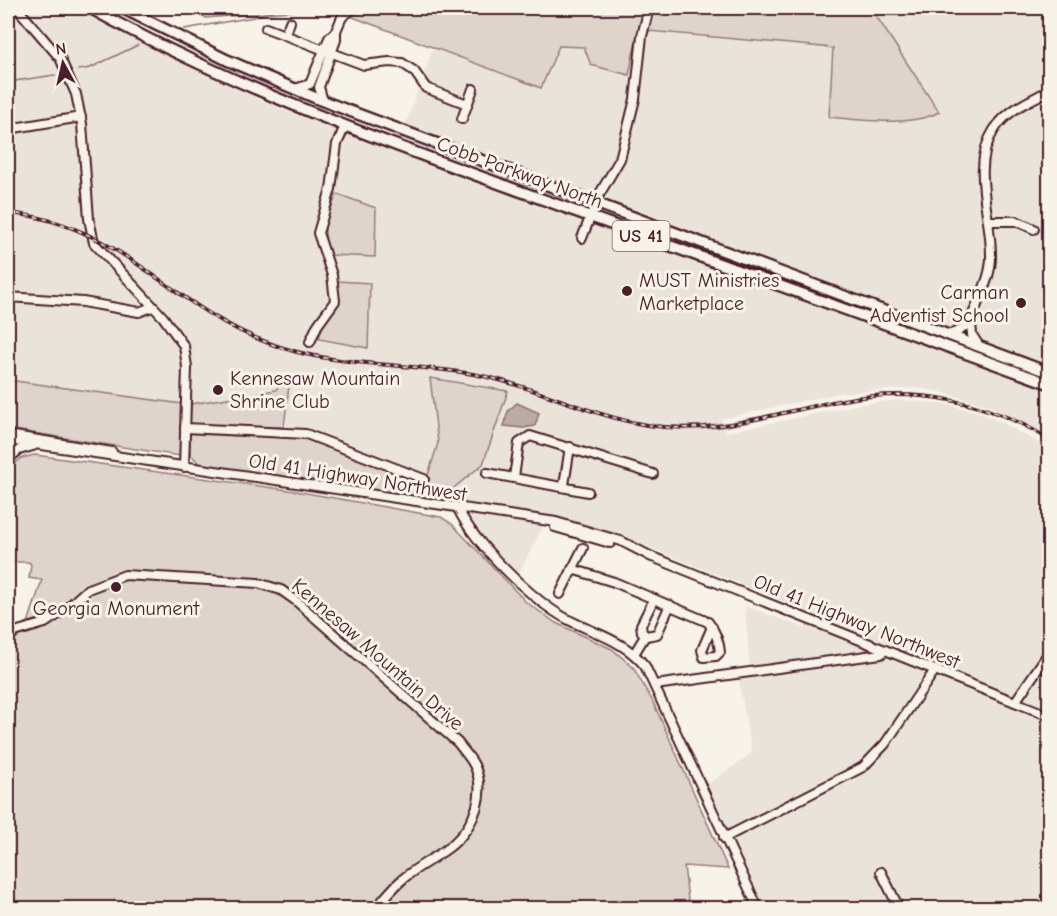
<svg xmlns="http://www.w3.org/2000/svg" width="1057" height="916" font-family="'Comic Neue',sans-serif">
  <rect width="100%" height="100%" fill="#f7f3e8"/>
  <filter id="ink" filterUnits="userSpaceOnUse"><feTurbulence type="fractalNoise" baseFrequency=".0167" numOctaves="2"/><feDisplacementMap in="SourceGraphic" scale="12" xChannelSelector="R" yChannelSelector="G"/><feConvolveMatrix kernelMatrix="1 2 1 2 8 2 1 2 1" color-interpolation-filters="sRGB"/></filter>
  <g filter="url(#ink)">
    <!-- built -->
    <path fill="#eae3da" d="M8,8H74L207,75L281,109L392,151L409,115L434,46L541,88L559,46L584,47L637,30L834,48L871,121L927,118L938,111L875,15L874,8H1049V438L990,406L937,391L916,388L839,393L721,419L727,432L862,404L900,400L945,404L980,413L1003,423L1049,449V908H764L744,871L707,785L752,753L738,676L801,668L802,655L801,662L750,669L745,606L805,628L807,611L614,533L548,517L517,577L457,513L396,469L287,435L283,392L182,404L8,382Z"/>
    <!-- green -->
    <g fill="#ded4cc" stroke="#947a7c" stroke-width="1.5">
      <path d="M190,8H328L206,18Z"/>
      <path d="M329,8H871L939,112C911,127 861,120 829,117L833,48L638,30L629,75L591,65L584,47L559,46L541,88Z"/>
      <path d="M337,194L376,208L375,257L330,255C320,227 326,221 337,194Z"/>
      <path d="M337,281L370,283L368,348L319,339C323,313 342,317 337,281Z"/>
      <path d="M283,377H290L284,427L190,426L191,404L276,390Z"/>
      <path d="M430,378L508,391L483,464L455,487L449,499L439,502L200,464L190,454V432L310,439L425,485L438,443Z"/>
      <path d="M8,380L182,404L180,456L8,429Z"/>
      <path d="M35,455L295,491L441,517L452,524L526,602L556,623L612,649L633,667L653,702L728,869L684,866L689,908H8V640L16,639L27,626L42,580L29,578L31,565L29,562H8V471L21,458Z"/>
    </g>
    <!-- water -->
    <path fill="#bcaaa7" stroke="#8e7275" stroke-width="1.5" d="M517,403L539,413L535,426L523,428L504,426L508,411Z"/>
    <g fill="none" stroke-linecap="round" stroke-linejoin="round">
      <!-- stream -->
      <g stroke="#8e7275" stroke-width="1.5">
        <path d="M184,29L254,17L281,8"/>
        <path d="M78,70L90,68L138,45"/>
        <path d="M8,82L55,75"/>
      </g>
      <!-- minor casing -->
      <g stroke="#4a1f2b" stroke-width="12">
        <g id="minor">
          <path d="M17,8L60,58L76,94L82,124L89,219L94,243L163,317L184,346L187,367L184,467"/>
          <path d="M266,28L364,65L389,62L402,63L414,71L426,88L467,104"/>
          <path d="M285,35L290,22"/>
          <path d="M295,89L310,84L329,38L336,31"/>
          <path d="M323,101L319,87L336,40V31L342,17L354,8"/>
          <path d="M462,119L473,89"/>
          <path d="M8,129L81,117"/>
          <path d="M988,221H1016L1034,229"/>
          <path d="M582,238L599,195L620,159L635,99L642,36L649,8"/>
          <path d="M8,297L83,302L139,312L152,307"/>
          <path d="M971,322L972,335L979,346"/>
          <path d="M946,335C965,332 970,322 977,305C983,290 991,274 991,257C992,216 970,167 994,130C1007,110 1029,101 1050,90"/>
          <path d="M310,342L317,326L335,301L332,275L318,233L331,189L337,144L345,126"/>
          <path d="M185,428L306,434L424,479"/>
          <path d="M8,435L112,452"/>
          <path d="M8,440L556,522L621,541L652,557"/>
          <path d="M8,459L19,450L33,446"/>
          <path d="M487,473L588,492"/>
          <path d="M514,477L519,443L530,436L653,474"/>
          <path d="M564,485L570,447"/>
          <path d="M458,509C475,544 533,601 567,619C595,634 624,640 645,666L758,908"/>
          <path d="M555,527L610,543"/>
          <path d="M650,556L1050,716"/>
          <path d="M572,569L614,582L708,622C715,631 719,640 720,652L716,656L704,657L702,650L712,627"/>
          <path d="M560,594L583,548"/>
          <path d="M654,599L641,625L642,632L646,636L657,634L670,605"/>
          <path d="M8,634L45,623L66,609L88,589L125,575L258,583L281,590L295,600L458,743C463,750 470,757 474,765C487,792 475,825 453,844C438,857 419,865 404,878C393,887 385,898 376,908"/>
          <path d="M634,654L645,636"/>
          <path d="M655,685L881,654L885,650"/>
          <path d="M1015,702L1050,651"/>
          <path d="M724,838L863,767L885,744L935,670"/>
          <path d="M881,872L899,908"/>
        </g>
      </g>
      <!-- major casing -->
      <g stroke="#4a1f2b" stroke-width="14">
        <g id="major">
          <path d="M90,8C230,86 379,140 528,194C702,258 876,320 1050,384"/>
          <path d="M122,8L227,60L323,101L1050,373"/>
        </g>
      </g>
      <!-- minor -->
      <use href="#minor" stroke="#f7f3e8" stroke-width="8"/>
      <!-- major -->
      <use href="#major" stroke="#f7f3e8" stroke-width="9"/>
      <!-- rail casing -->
      <g stroke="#4a1f2b" stroke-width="4">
        <path id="rail" d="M8,213C119,222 169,306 266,342C332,368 403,362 473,374C533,385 587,415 647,425C715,436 778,412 843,400C915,387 988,400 1050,440"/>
      </g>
      <!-- rail -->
      <use href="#rail" stroke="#f7f3e8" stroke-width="1.5" stroke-dasharray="4.5" stroke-linecap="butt"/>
    </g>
  </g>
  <!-- markers -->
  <g fill="#4a1f2b" stroke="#f7f3e8" stroke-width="2">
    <circle cx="627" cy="291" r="6"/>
    <circle cx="1021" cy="303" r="6"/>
    <circle cx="218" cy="390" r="6"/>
    <circle cx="116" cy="587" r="6"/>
  </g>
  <g text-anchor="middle" stroke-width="6" stroke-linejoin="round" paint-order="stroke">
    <!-- shield labels -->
    <rect fill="#f7f3e8" stroke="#7e5f64" stroke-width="1.5" x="612.5" y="221" width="57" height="30" rx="4.5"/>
    <g font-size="18" font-weight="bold" fill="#4a1f2b">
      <text x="641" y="242">US 41</text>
    </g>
    <!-- street labels -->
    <g font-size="20" fill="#4a1f2b" stroke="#f7f3e8">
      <text transform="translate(520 172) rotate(20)" y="7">Cobb Parkway North</text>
      <text transform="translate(358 477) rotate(9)" y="7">Old 41 Highway Northwest</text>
      <text transform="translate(857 621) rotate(22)" y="7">Old 41 Highway Northwest</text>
      <text transform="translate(378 654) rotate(41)" y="7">Kennesaw Mountain Drive</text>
    </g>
    <!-- poi labels -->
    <g font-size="20" fill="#4a1f2b" stroke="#f7f3e8" text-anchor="start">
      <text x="639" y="287">MUST Ministries<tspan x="639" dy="23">Marketplace</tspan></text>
      <text x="1009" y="299" text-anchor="end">Carman<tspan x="1009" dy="23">Adventist School</tspan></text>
      <text x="230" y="385">Kennesaw Mountain<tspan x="230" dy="23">Shrine Club</tspan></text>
      <text x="116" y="615" text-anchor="middle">Georgia Monument</text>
    </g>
  </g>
  <!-- margin -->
  <rect width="1057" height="916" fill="none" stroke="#f7f3e8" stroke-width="30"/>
  <rect x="15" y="15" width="1027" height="886" fill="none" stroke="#4a1f2b" stroke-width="2" filter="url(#ink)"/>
  <!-- north arrow -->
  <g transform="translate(63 63) rotate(352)" stroke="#f7f3e8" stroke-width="4.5" paint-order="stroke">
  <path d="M0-4.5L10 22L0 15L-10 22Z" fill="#4a1f2b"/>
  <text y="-9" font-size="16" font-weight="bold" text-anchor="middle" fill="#4a1f2b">N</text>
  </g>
</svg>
